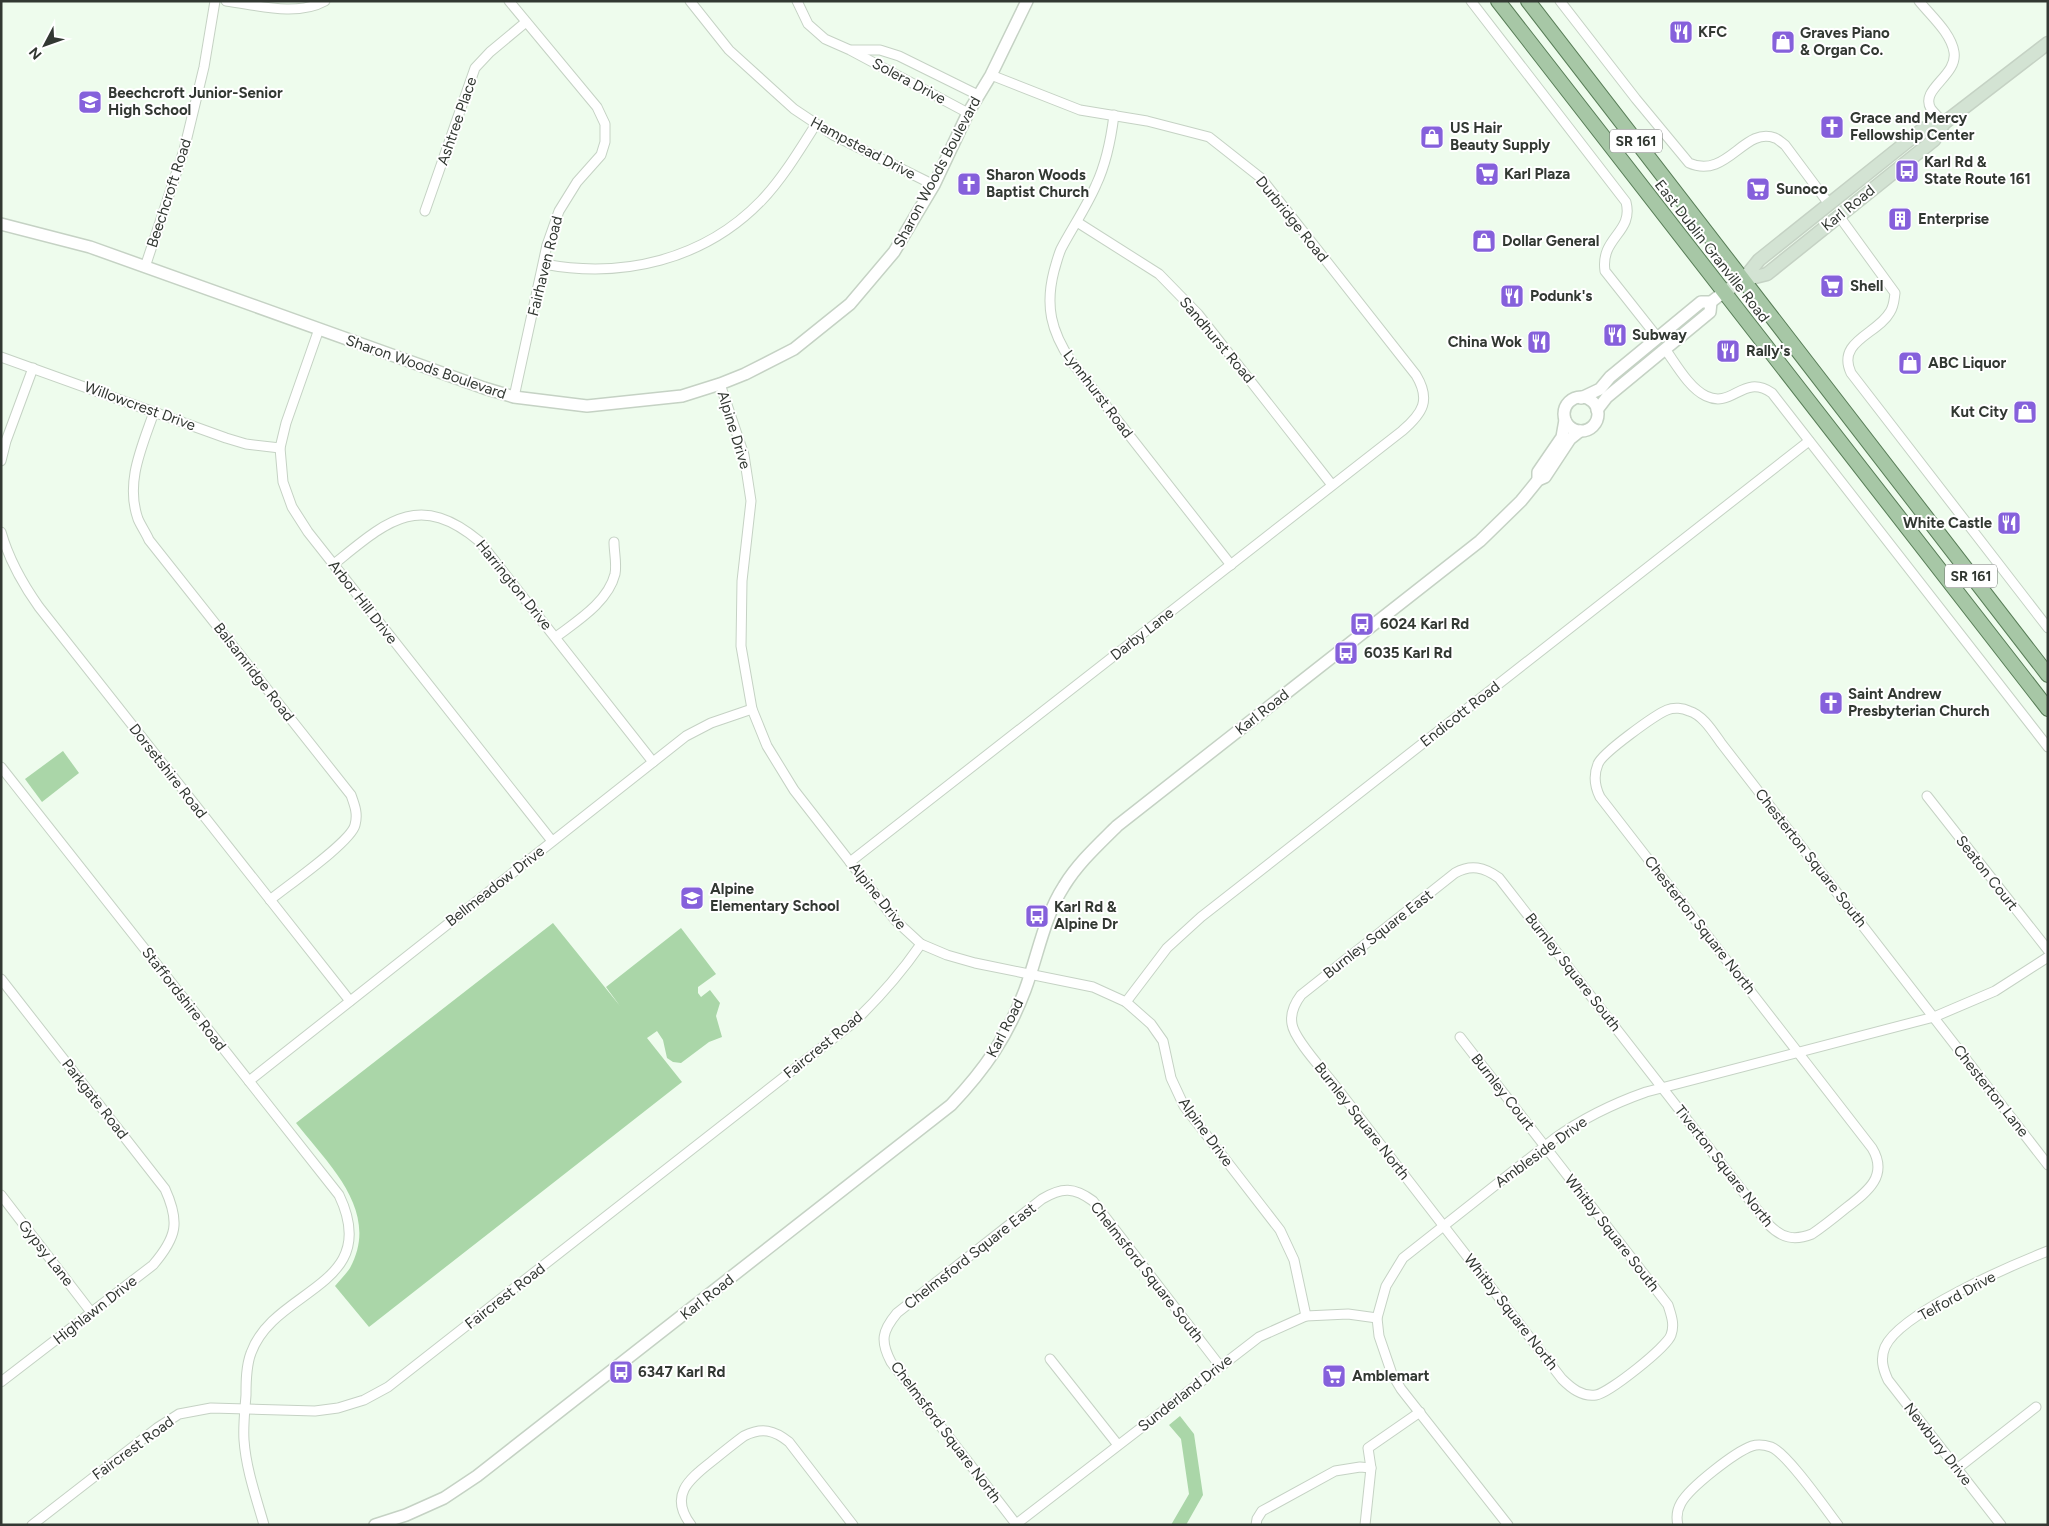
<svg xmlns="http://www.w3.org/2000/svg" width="2049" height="1526" font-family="Figtree,sans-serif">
  <rect width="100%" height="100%" fill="#eefced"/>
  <!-- green -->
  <g fill="#aad6a8">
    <path d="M63,751L79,773L42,802L25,779Z"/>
    <path d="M553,923L620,1006L606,987L681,928L716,974L698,987V993L701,997L710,990L720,1003L716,1016L722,1037L709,1042L681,1063L673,1062L667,1058L663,1040L657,1031L647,1038L682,1082L369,1327L335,1286C340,1280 346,1274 350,1268C381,1211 328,1164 296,1123Z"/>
    <path d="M1180,1416L1194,1434L1203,1495L1186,1525H1171L1189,1494L1181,1439L1169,1425Z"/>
  </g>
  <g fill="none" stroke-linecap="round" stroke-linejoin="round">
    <!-- minor casing -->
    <g stroke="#c5d2c4" stroke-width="11">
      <g id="minor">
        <path d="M226,1C257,5 296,17 325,1"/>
        <path d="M509,1L597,107L605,124V142L601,155L577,182L559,211L547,245L514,397"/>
        <path d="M690,1L729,50L794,109L833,135L934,185"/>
        <path d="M797,1L808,24L825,39L850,50L968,113"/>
        <path d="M1471,1L1626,202C1634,233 1600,237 1605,271L1658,338"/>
        <path d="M1560,1L1636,99L1689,163C1727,180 1744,126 1775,138C1778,139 1782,143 1785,145L1829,204"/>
        <path d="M1919,1C1931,16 1951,33 1954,52C1958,76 1919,89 1931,109C1935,114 1940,119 1944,123"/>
        <path d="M852,50H880L899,56L978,95"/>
        <path d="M1114,115C1111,139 1106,164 1096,185C1086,208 1072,228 1061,249C1058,256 1056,264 1054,271C1045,306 1051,331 1071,361L1231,565"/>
        <path d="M425,211L475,68L490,52L526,22"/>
        <path d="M1839,216L1895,293C1894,300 1894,306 1890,312C1878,334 1836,341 1851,373L2048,628"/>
        <path d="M1077,222L1159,274L1198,314L1332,485"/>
        <path d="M544,264C622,279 704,260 761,201C782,179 799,151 816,124"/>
        <path d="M145,267L184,150L204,67L215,1"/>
        <path d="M319,329L286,423L280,448L283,482L292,507L308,532L552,841"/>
        <path d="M1665,349C1676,364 1689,388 1706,396C1733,409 1743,373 1772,393L2048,747"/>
        <path d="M1,357L226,438L246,444L280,448"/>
        <path d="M720,384L744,455L751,501L742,581L741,646L752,709L767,746L794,790L896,921L921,944L947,955L975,963L1093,987L1126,1002L1151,1024L1163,1041L1171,1078L1184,1106L1280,1230L1294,1260L1306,1316"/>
        <path d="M154,412C142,447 125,482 138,519C141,526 146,533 149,540L351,795C355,806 358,814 355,825C351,842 287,886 270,900"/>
        <path d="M1,461L6,441L33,368"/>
        <path d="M1,532C9,560 22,583 39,607L350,1001"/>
        <path d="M334,564C385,523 418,490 479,541L653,762"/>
        <path d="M556,637C577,621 608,602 615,574C617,564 614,552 614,542"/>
        <path d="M1,767L339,1195C383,1287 274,1288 251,1353C246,1366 246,1382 246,1395C245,1409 243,1425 244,1440C246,1469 256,1497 264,1525"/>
        <path d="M1927,796L2048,950"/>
        <path d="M850,862L1402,431C1423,413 1431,400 1416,375L1261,178L1209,137L1147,121L1080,110L991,75"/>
        <path d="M1,979L165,1189C180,1222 177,1237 153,1265L1,1382"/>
        <path d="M1126,1002L1167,948L1201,917L1809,441"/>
        <path d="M1460,1037L1668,1305C1671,1315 1675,1324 1671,1335C1667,1347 1609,1393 1596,1395C1582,1397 1571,1388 1562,1379L1333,1083C1323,1070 1294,1039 1292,1024C1290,1013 1295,1003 1301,995L1455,873C1471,864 1484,867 1499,878L1769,1225C1782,1238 1794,1241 1812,1234C1824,1226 1835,1217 1846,1208C1867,1192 1889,1176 1872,1148L1600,797C1595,787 1593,776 1598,764C1602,753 1655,715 1667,710C1674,707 1683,708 1689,711C1703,715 1713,732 1721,743L2048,1165"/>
        <path d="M249,1081L686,736L711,723L752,709"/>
        <path d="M1,1195L91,1312"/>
        <path d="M1050,1359L1118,1445"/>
        <path d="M1958,1468L2036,1407"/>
        <path d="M1016,1524L891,1362C880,1341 882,1331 897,1313L1042,1199C1062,1187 1074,1187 1093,1201L1220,1366"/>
        <path d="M32,1525L157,1428L179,1414L211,1408L315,1411L338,1408L364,1400L388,1387L853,1023C878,999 901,973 921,944"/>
        <path d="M691,1525C669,1496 688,1480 711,1462C722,1453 733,1444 744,1436C762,1427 774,1430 789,1442L853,1525"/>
        <path d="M1015,1525L1259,1337L1306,1316L1348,1314L1377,1318"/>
        <path d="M1256,1525L1257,1519L1262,1511L1335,1471L1360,1467L1371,1468"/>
        <path d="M1365,1525L1371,1468L1368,1448L1420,1412"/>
        <path d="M1508,1525L1401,1389L1392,1374L1379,1336L1377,1318L1386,1286L1403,1258L1554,1139C1583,1118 1612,1104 1646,1092L1934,1017L1995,991L2048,957"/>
        <path d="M1678,1525C1676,1517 1677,1510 1681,1503C1690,1487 1735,1452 1752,1446C1758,1444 1765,1445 1771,1447C1787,1453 1825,1508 1838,1525"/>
        <path d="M2001,1525L1888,1380C1883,1369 1880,1359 1885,1347C1900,1313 2012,1265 2048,1251"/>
      </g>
    </g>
    <!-- tertiary casing -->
    <g stroke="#c5d2c4" stroke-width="14">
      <g id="tertiary">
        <path d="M1,224L90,247L484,388L514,397L587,406L682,396L720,384L745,374L794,349L850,304L894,252L934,185L968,113L991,75L1027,1"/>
        <circle cx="1581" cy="414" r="17"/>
        <path d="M1581,398L1600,389L1610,377L1701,302H1711L1724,292"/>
        <path d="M1597,410L1607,397L1710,312L1711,302"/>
        <path d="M1538,480V472L1562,437L1565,420"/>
        <path d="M375,1525L406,1515L444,1498L477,1476L951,1105C986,1068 1007,1037 1025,990C1038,955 1044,917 1064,886C1078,863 1098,845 1117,826L1480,541L1521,501L1538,480L1545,477L1570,439L1580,431"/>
      </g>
    </g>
    <!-- secondary casing -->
    <g stroke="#c5d2c4" stroke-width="15">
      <g id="secondary">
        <path d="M1743,280L1759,260L1908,141L1923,129L1944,123"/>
        <path d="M1724,292L1743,280L1767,274L1934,140L1944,123L2048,43"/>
      </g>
    </g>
    <!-- primary casing -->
    <g stroke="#587d57" stroke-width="16">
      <g id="primary">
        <path d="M1498,1L2048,709"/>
        <path d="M1528,1L2048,675"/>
      </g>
    </g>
    <!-- minor -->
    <use href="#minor" stroke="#fff" stroke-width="9"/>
    <!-- tertiary -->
    <use href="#tertiary" stroke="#fff" stroke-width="11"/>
    <!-- secondary -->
    <use href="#secondary" stroke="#d3e3d3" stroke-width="12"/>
    <!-- primary -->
    <use href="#primary" stroke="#a7c7a6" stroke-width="14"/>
  </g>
  <!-- icons -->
  <defs>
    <g id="restaurant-square" transform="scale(1.25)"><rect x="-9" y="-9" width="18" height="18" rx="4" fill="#8560db" stroke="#fff"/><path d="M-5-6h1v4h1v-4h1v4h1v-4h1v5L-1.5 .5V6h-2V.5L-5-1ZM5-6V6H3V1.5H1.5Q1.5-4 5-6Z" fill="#fff"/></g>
    <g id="shop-square" transform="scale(1.25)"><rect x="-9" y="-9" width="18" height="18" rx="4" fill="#8560db" stroke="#fff"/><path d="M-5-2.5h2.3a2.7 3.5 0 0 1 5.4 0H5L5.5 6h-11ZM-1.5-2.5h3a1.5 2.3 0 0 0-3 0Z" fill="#fff"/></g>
    <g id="school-square" transform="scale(1.25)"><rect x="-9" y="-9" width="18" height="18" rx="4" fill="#8560db" stroke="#fff"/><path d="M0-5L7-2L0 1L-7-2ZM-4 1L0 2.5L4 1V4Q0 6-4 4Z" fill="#fff"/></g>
    <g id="church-square" transform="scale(1.25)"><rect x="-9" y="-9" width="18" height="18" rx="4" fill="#8560db" stroke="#fff"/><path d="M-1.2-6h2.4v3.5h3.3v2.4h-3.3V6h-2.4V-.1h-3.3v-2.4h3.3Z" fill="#fff"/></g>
    <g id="bus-square" transform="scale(1.25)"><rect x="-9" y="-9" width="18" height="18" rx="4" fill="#8560db" stroke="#fff"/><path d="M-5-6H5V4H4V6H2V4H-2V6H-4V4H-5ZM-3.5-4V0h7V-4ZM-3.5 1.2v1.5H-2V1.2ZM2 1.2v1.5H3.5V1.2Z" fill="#fff"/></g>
    <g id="supermarket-square" transform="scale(1.25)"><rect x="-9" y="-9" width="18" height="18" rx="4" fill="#8560db" stroke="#fff"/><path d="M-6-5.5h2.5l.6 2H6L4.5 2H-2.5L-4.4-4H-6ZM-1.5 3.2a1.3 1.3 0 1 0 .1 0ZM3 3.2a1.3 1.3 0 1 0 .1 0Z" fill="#fff"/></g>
    <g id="building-square" transform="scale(1.25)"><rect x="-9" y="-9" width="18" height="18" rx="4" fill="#8560db" stroke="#fff"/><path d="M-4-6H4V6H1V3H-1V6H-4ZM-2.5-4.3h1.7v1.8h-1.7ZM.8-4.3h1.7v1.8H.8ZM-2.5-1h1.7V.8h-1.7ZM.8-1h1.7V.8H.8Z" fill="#fff"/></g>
  </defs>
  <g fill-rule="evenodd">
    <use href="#restaurant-square" x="1681" y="32"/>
    <use href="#shop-square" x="1783" y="42"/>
    <use href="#school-square" x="90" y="102"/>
    <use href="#church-square" x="1832" y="127"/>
    <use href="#shop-square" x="1432" y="137"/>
    <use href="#bus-square" x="1907" y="171"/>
    <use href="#supermarket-square" x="1487" y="174"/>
    <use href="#church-square" x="969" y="184"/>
    <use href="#supermarket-square" x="1758" y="189"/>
    <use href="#building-square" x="1900" y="219"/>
    <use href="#shop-square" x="1484" y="241"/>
    <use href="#supermarket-square" x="1832" y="286"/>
    <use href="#restaurant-square" x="1512" y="296"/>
    <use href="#restaurant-square" x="1615" y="335"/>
    <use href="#restaurant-square" x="1539" y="342"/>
    <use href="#restaurant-square" x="1728" y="351"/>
    <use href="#shop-square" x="1910" y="363"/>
    <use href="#shop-square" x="2025" y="412"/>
    <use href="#restaurant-square" x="2009" y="523"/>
    <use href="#bus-square" x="1362" y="624"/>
    <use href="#bus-square" x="1346" y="653"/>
    <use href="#church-square" x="1831" y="703"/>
    <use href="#school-square" x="692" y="898"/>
    <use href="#bus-square" x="1037" y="916"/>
    <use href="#bus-square" x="621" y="1372"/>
    <use href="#supermarket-square" x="1334" y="1376"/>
  </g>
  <g text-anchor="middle" stroke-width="4" stroke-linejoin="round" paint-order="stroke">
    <!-- shield labels -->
    <g fill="#fff" stroke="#707470" stroke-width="1">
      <rect x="1610" y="129.5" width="52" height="23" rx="4"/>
      <rect x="1945" y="564.5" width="52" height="23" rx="4"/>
    </g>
    <g font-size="14" font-weight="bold" fill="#323832">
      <text x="1636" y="146">SR 161</text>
      <text x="1971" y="581">SR 161</text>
    </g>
    <!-- poi labels -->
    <g font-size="15" font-weight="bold" fill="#323832" stroke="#fff" text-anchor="start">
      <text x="1698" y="37">KFC</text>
      <text x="1800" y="38">Graves Piano<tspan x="1800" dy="17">&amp; Organ Co.</tspan></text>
      <text x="108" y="98">Beechcroft Junior-Senior<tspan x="108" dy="17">High School</tspan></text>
      <text x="1850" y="123">Grace and Mercy<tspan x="1850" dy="17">Fellowship Center</tspan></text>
      <text x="1450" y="133">US Hair<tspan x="1450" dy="17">Beauty Supply</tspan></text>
      <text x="1924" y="167">Karl Rd &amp;<tspan x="1924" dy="17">State Route 161</tspan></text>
      <text x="1504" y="179">Karl Plaza</text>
      <text x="986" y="180">Sharon Woods<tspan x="986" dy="17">Baptist Church</tspan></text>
      <text x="1776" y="194">Sunoco</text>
      <text x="1918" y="224">Enterprise</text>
      <text x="1502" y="246">Dollar General</text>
      <text x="1850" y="291">Shell</text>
      <text x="1530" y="301">Podunk's</text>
      <text x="1632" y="340">Subway</text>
      <text x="1522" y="347" text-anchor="end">China Wok</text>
      <text x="1746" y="356">Rally's</text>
      <text x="1928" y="368">ABC Liquor</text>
      <text x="2008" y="417" text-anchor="end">Kut City</text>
      <text x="1992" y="528" text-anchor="end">White Castle</text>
      <text x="1380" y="629">6024 Karl Rd</text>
      <text x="1364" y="658">6035 Karl Rd</text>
      <text x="1848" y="699">Saint Andrew<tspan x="1848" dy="17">Presbyterian Church</tspan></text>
      <text x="710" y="894">Alpine<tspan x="710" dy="17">Elementary School</tspan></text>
      <text x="1054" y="912">Karl Rd &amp;<tspan x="1054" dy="17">Alpine Dr</tspan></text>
      <text x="638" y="1377">6347 Karl Rd</text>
      <text x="1352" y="1381">Amblemart</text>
    </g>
    <!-- street labels -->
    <g font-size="15" fill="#323832" stroke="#fff">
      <text transform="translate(909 81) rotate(28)" y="5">Solera Drive</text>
      <text transform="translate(457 121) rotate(-71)" y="5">Ashtree Place</text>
      <text transform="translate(863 148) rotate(28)" y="5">Hampstead Drive</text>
      <text transform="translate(937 172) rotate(-62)" y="5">Sharon Woods Boulevard</text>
      <text transform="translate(169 193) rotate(-72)" y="5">Beechcroft Road</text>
      <text transform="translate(1848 208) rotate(-39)" y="5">Karl Road</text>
      <text transform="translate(1292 219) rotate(51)" y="5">Durbridge Road</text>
      <text transform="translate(1712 251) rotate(52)" y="5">East Dublin Granville Road</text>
      <text transform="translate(545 266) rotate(-76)" y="5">Fairhaven Road</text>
      <text transform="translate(1217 340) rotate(50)" y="5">Sandhurst Road</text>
      <text transform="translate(426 367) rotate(19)" y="5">Sharon Woods Boulevard</text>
      <text transform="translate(1098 394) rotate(53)" y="5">Lynnhurst Road</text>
      <text transform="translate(140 406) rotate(20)" y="5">Willowcrest Drive</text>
      <text transform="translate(734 430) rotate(73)" y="5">Alpine Drive</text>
      <text transform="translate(514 585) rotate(51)" y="5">Harrington Drive</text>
      <text transform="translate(363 602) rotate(52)" y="5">Arbor Hill Drive</text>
      <text transform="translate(1142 634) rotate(-38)" y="5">Darby Lane</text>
      <text transform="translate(254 672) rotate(52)" y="5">Balsamridge Road</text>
      <text transform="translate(1262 712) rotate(-38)" y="5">Karl Road</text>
      <text transform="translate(1460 714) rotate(-38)" y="5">Endicott Road</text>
      <text transform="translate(168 771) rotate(52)" y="5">Dorsetshire Road</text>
      <text transform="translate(1811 858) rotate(52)" y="5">Chesterton Square South</text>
      <text transform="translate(1987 873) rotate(52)" y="5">Seaton Court</text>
      <text transform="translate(495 886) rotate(-38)" y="5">Bellmeadow Drive</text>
      <text transform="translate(878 896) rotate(51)" y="5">Alpine Drive</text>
      <text transform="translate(1700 925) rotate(52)" y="5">Chesterton Square North</text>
      <text transform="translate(1378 934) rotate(-38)" y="5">Burnley Square East</text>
      <text transform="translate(1573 972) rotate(52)" y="5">Burnley Square South</text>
      <text transform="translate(184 999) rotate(52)" y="5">Staffordshire Road</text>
      <text transform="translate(1005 1028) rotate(-63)" y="5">Karl Road</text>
      <text transform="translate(823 1045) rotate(-39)" y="5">Faircrest Road</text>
      <text transform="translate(1991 1091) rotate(52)" y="5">Chesterton Lane</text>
      <text transform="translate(1503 1092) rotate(52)" y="5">Burnley Court</text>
      <text transform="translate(95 1099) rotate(52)" y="5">Parkgate Road</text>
      <text transform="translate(1362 1121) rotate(52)" y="5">Burnley Square North</text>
      <text transform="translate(1206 1132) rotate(54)" y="5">Alpine Drive</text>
      <text transform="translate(1541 1152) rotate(-36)" y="5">Ambleside Drive</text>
      <text transform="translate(1724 1166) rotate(52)" y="5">Tiverton Square North</text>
      <text transform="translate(1612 1233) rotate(52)" y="5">Whitby Square South</text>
      <text transform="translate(46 1253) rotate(52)" y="5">Gypsy Lane</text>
      <text transform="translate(970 1256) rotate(-38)" y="5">Chelmsford Square East</text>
      <text transform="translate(1147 1272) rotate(52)" y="5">Chelmsford Square South</text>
      <text transform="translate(505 1296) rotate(-38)" y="5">Faircrest Road</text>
      <text transform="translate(1957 1296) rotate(-29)" y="5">Telford Drive</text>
      <text transform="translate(707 1297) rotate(-38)" y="5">Karl Road</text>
      <text transform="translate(95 1310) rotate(-38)" y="5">Highlawn Drive</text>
      <text transform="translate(1511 1312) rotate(52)" y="5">Whitby Square North</text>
      <text transform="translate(1185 1393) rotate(-38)" y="5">Sunderland Drive</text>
      <text transform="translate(946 1432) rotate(53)" y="5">Chelmsford Square North</text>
      <text transform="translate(1938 1444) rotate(52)" y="5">Newbury Drive</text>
      <text transform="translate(133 1448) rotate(-36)" y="5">Faircrest Road</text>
    </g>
  </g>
  <!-- border -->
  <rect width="2049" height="1526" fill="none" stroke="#323832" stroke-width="5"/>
  <!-- north arrow -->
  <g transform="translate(45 45) rotate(229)" stroke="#ffffff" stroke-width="4" paint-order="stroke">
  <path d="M0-4L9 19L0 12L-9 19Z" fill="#323832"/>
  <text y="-8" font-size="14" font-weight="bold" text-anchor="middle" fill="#323832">N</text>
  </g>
</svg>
